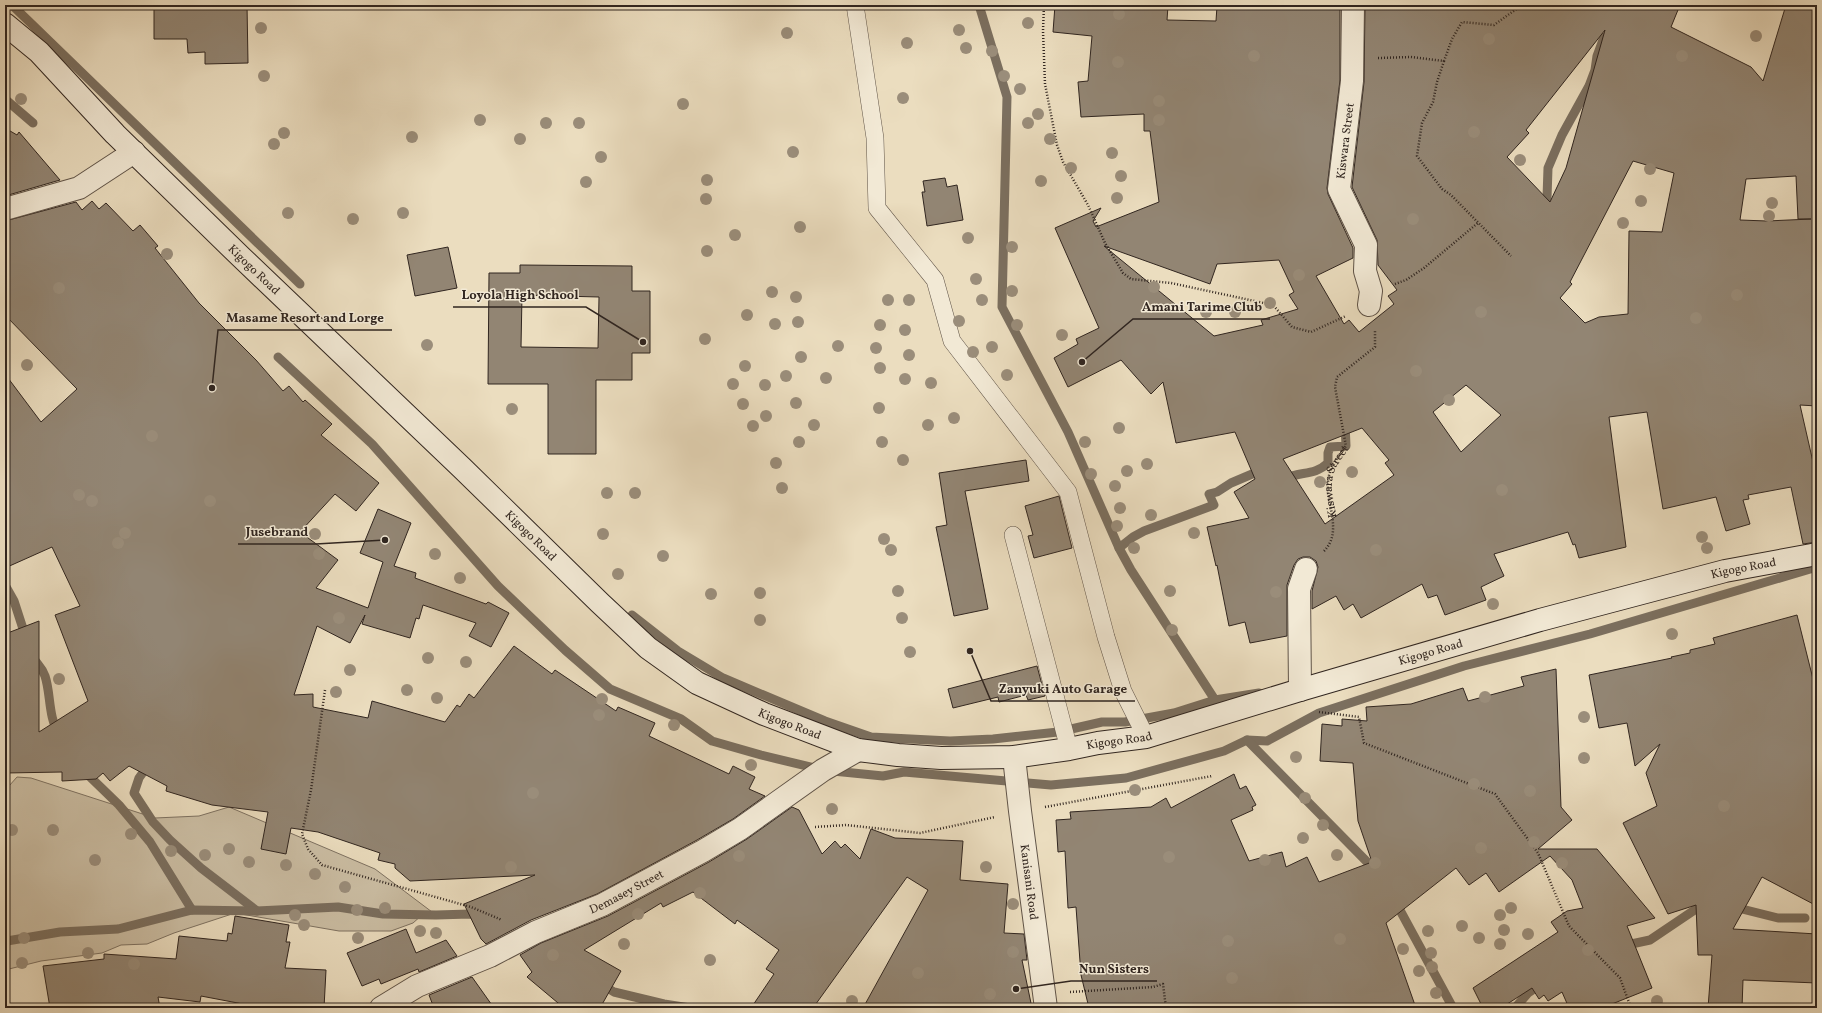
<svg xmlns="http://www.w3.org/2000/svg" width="1822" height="1013" font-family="Vollkorn,serif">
  <rect width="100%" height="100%" fill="#ebddbf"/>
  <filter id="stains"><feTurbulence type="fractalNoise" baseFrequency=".005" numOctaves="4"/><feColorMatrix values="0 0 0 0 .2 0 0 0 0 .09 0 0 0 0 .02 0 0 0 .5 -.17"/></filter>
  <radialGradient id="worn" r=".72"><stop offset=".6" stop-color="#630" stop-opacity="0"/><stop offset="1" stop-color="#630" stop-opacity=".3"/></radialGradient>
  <!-- green -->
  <path fill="#cbbea4" stroke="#7e7262" d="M17,777L31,778L155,818L199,816L229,807L375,869L436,915H422L413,923L391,931H339L235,913L174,933L147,944L121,945L102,953L41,961L5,970V803L9,786Z"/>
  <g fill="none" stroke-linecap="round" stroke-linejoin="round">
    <!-- stream -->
    <g stroke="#7b6f5f" stroke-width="9">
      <path d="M12,5L300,284"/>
      <path d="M979,5L1007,97L1002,307L1068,432L1119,548L1131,570L1215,700"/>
      <path d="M5,99L33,123"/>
      <path d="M1542,209L1547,198L1548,168L1562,135L1589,86L1595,70L1597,56L1604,37"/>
      <path d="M278,357L372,444L498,586L565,650L610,689L681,719L712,741L761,755L823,770L883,776L904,772L1051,785L1126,778L1224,751L1247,740L1267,741L1319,713L1464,666L1590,634L1817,567"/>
      <path d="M1283,476L1286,478C1302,471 1314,476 1328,463V453L1330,447L1346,446L1345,423"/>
      <path d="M1119,548L1133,537L1144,531L1214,505L1209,494L1217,492L1231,483L1264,469"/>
      <path d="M5,585L14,601L26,638"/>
      <path d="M632,615L678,651L723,678L825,721L871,737L950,741L993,739L1058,732L1102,722H1125L1174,713L1215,700L1259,693"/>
      <path d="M32,655C35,663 41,665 45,676C51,694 48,717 59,734"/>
      <path d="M1247,740L1377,872"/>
      <path d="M149,764L139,778L134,793L153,822L170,840L201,868L257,911"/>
      <path d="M84,771L119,805L150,842L192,910"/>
      <path d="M1395,901L1453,1008"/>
      <path d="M1734,907L1778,918H1805"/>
      <path d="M5,939L7,941L60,932L118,929L192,910L257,911L338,907L383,914L436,915L470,914L480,916"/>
      <path d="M1622,946L1650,940L1696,909L1707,908"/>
      <path d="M601,984L614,992L664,1004L690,1008"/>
      <path d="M1515,1008L1528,993L1543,983"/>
    </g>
  </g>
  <!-- building -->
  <g fill="#928573" stroke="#312620" fill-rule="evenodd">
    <path d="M154,5H247L248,63L205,64V52L188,53L187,39H154Z"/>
    <path d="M1055,5L1168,6L1167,20L1216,21L1217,6L1340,5V80L1327,188L1328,194L1353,248V258L1316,276L1344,324L1349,320L1359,332L1394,304L1388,296L1397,290L1378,265L1377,240L1352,187L1364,82L1365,5H1680L1671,27L1751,67L1763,81L1786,5H1817V406L1800,405L1813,462H1817V542L1803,544L1791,487L1748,495L1749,499L1743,500L1750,524L1726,531L1716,497L1663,509L1647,412L1609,417L1626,547L1579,558L1575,544L1573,545L1568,532L1494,554L1504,576L1481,587L1486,600L1445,615L1437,595L1428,598L1422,584L1361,618L1353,604L1344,610L1336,596L1312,609V591L1318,567L1316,561L1310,557H1303L1298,559L1294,565L1287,585V636L1250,643L1245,622L1229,626L1217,565L1216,566L1207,527L1249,518L1234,492L1255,479L1235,432L1176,443L1163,382L1151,394L1121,360L1068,387L1054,358L1078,344L1076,339L1099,328L1055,228L1101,208L1093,221L1096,227L1159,202L1150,131H1144V114L1081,117L1078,82L1088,81L1092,36L1053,32ZM1605,30L1566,168L1550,202L1507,157L1529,133L1526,130ZM1633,161L1674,173L1662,232L1629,231L1628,314L1599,317L1585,323L1560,298L1572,284L1570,282ZM1796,176L1798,219H1811L1767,221L1740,220L1746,179ZM1104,246L1210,284L1217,264L1279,260L1294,292L1289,295L1298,309L1261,320L1263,325L1214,336ZM1466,385L1501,415L1461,452L1433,412ZM1362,428L1389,460L1385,463L1394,475L1325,524L1283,459Z"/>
    <path d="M5,128L17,135L19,132L60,180L5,196Z"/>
    <path d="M945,178L947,187L957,185L963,220L927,226L922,192H925L923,181Z"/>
    <path d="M92,201L99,209L106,203L133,231L140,225L158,246L155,248L199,303L256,360L283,391L289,386L303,402L305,400L332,424L321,435L379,483L356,511L335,494L300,532L338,560L316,588L368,608L383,562L360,553L378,509L411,523L394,566L416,573L415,578L486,604L488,602L509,613L491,647L469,636L476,623L423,605L419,619L416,618L410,638L362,624L365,615L350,643L317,626L294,695L313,694V707L368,718L372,701L445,722L457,705L460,707L469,694L474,698L514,646L552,674L555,670L616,711L618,707L655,723L649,736L729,774L733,766L755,777L749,789L765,796L733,819L697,840L597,894L531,920L486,944L481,939L464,904L535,875L410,881L395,868V864L378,860L380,853L318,832L291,828L286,854L261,849L268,812L212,805L166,791L167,786L129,766L110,781L103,773L96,779L62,781V772L6,773L5,634L39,621V732L88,701L55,615L80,606L52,547L5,568V374L41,422L77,389L5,315V221L76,202L82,210Z"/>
    <path d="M448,247L457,288L415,296L407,255Z"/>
    <path d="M520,265L632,266V291H650V353H632V380H596V454H548V384H488L489,273H520ZM522,295L599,297L598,348L521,347Z"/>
    <path d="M1026,460L1029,481L965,491L988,609L954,616L936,527L947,525L939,473Z"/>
    <path d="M1059,496L1072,548L1034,558L1028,536L1033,535L1025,506Z"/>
    <path d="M1797,615L1817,695V906L1762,877L1733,929L1817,934V983L1743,980L1742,1008H1708L1712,955H1698L1696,905L1668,914L1623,823L1657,806L1646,773L1660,744L1635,766L1627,723L1599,728L1589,675L1672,658L1671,657L1690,653V650L1715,644L1713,638Z"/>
    <path d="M1037,666L1045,696L1028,700L1026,695L999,702L998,697L953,708L948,689Z"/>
    <path d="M1556,669L1561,807L1572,820L1538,849H1597L1655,918L1627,926L1652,988L1602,1008H1569L1562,992L1548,1001L1544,995L1539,999L1532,988L1501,1008H1483L1473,988L1558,932L1551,922L1567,911L1583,908L1572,880L1550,856L1499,892L1486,873L1469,885L1456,868L1386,923L1416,1008H1089L1081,975L1076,907L1068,908L1065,851L1058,852L1056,820L1071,819L1070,812L1151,807L1166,798L1171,808L1234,774L1240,789L1246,786L1256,805L1252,807L1253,810L1231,820L1249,861L1282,852L1286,867L1307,857L1319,882L1372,862L1358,821L1353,763L1320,761L1322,724L1342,726V719L1367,721L1366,707L1411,704L1463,688L1468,701L1524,686L1521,677Z"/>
    <path d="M792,807L799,810L822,854L835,841L841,848L845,844L860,859L871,829L895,838L963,841L960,880L1008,884L1004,933L1024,934L1027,960H1022L1032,1008H863L928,890L907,877L813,1008H751L774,974L766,969L779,950L737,920L735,924L693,892L663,907L661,903L584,950L621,971L600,1008H564L527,977L532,972L520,955L541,943L608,916L709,862L747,839Z"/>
    <path d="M235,916L289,925L286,942H290L285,968L326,970L324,1008L285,1006L284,1008H264L201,996L200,1002L158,997L160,1008H50L43,966L104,959V954L176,959L179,936L227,941L228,933L232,934Z"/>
    <path d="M406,929L416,953L446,940L457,956L419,972L418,969L381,984L379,979L362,986L347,953Z"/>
    <path d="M472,977L494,1008H434L429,995Z"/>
  </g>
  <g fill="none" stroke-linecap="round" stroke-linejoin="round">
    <!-- service casing -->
    <g stroke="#605448" stroke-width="18">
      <g id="service">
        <path d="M855,5L875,138L877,208L935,280L952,341L1068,492L1106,637L1123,691L1146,737"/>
        <path d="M1013,535L1069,749"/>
      </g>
    </g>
    <!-- minor casing -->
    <g stroke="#605448" stroke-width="24">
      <g id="minor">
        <path d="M1353,5L1352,81L1339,189L1366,245L1365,271L1371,291L1369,305"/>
        <path d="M5,209L79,188L134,152"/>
        <path d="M1300,690L1299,589L1306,569"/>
        <path id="s2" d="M1014,757L1020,811L1046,1008"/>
        <path id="s3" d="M381,1008L417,986L490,956L536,932L602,905L703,851L740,829L823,770L858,750"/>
      </g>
    </g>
    <!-- secondary casing -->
    <g stroke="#312620" stroke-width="24">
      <g id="secondary">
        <path id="s4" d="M5,24L39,52L115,134L241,257L462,468L600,603L648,648L697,683L764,714L858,750L898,755L941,758L1014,757L1069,749L1098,743L1146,737L1300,690L1540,620L1725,571L1817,554"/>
      </g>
    </g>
    <!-- path -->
    <g stroke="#312620" stroke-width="2.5" stroke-dasharray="1 2" stroke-linecap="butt">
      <path d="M1044,5L1043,31L1045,84L1057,145L1063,162L1088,205L1105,243L1123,273L1131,279L1171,283L1273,305L1292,327L1311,332L1346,316"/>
      <path d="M1378,58L1411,57L1444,61L1452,39L1462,22L1494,25L1522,5"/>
      <path d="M1444,61L1437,82L1433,102L1422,123L1417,156L1442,189L1451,195L1511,256"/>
      <path d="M1395,284L1406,280L1424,268L1479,222"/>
      <path id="s1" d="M1324,551C1343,532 1326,504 1328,482C1329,467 1338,457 1346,446L1335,387L1337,377L1375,347V330"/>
      <path d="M325,690L311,790L302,834L308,849L322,865L471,907L502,920"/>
      <path d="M1319,712L1359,717L1364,743L1495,794L1538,853L1569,926L1620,978L1631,1008"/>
      <path d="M1045,807L1212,776"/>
      <path d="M815,827L846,825L920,833L995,817"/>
      <path d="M1070,992L1153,987L1163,984L1166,1008"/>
    </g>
    <!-- service -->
    <use href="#service" stroke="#f2e9d5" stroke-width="17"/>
    <!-- minor -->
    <use href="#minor" stroke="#f2e9d5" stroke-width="22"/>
    <!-- secondary -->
    <use href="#secondary" stroke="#f2e9d5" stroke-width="22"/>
  </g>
  <!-- trees -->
  <g fill="#9a8d7a">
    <circle cx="1119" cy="14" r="6"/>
    <circle cx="1028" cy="23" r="6"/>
    <circle cx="261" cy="28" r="6"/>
    <circle cx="959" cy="30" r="6"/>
    <circle cx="787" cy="33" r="6"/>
    <circle cx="1756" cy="36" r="6"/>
    <circle cx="1489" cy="39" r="6"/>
    <circle cx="907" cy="43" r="6"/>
    <circle cx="966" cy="48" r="6"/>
    <circle cx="992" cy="51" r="6"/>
    <circle cx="1254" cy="56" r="6"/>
    <circle cx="1682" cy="56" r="6"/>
    <circle cx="1118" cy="62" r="6"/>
    <circle cx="264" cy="76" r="6"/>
    <circle cx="1004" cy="76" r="6"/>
    <circle cx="1020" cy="89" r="6"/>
    <circle cx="903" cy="98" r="6"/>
    <circle cx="21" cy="99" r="6"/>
    <circle cx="1159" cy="101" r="6"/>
    <circle cx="683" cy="104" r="6"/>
    <circle cx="1038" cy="114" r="6"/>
    <circle cx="480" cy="120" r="6"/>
    <circle cx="1159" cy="120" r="6"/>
    <circle cx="546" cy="123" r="6"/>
    <circle cx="579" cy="123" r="6"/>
    <circle cx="1028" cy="123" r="6"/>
    <circle cx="1474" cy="132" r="6"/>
    <circle cx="284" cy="133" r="6"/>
    <circle cx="412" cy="137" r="6"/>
    <circle cx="520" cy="139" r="6"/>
    <circle cx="1050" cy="139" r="6"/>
    <circle cx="274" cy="144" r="6"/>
    <circle cx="793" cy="152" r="6"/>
    <circle cx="1112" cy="153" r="6"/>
    <circle cx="601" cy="157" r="6"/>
    <circle cx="1520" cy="160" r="6"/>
    <circle cx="1071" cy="168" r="6"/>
    <circle cx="1650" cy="169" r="6"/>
    <circle cx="1121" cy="176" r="6"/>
    <circle cx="707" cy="180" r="6"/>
    <circle cx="1041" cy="181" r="6"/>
    <circle cx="586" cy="182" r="6"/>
    <circle cx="1117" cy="198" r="6"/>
    <circle cx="706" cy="199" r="6"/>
    <circle cx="1641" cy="201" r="6"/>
    <circle cx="1772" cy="203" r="6"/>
    <circle cx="288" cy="213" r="6"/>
    <circle cx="403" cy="213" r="6"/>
    <circle cx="1769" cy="216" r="6"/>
    <circle cx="353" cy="219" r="6"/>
    <circle cx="1413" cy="219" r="6"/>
    <circle cx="1623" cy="223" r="6"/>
    <circle cx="800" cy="227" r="6"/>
    <circle cx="735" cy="235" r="6"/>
    <circle cx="968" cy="238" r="6"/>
    <circle cx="1012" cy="247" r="6"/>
    <circle cx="707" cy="251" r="6"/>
    <circle cx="167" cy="254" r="6"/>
    <circle cx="1299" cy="275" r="6"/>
    <circle cx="976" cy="279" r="6"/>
    <circle cx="1154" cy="287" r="6"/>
    <circle cx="59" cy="288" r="6"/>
    <circle cx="1012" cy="291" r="6"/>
    <circle cx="772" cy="292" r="6"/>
    <circle cx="1737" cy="295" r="6"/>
    <circle cx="796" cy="297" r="6"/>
    <circle cx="888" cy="300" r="6"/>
    <circle cx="909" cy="300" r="6"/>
    <circle cx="982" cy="300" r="6"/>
    <circle cx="1270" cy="303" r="6"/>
    <circle cx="1206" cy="312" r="6"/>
    <circle cx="1235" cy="312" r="6"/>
    <circle cx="1481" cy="312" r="6"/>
    <circle cx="747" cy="315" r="6"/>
    <circle cx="1696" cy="318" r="6"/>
    <circle cx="959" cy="321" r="6"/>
    <circle cx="798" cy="322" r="6"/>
    <circle cx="775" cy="324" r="6"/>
    <circle cx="880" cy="325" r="6"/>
    <circle cx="1017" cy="325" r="6"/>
    <circle cx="905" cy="330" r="6"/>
    <circle cx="1062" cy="335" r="6"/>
    <circle cx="705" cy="339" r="6"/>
    <circle cx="427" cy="345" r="6"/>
    <circle cx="838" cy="346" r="6"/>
    <circle cx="992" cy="347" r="6"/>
    <circle cx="876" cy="348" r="6"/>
    <circle cx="973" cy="352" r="6"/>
    <circle cx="909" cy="355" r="6"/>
    <circle cx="801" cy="357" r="6"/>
    <circle cx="27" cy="365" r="6"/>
    <circle cx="745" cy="366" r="6"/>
    <circle cx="880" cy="368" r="6"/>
    <circle cx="1416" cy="371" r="6"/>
    <circle cx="1007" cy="375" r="6"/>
    <circle cx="786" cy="376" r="6"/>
    <circle cx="826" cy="378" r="6"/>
    <circle cx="905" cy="379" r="6"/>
    <circle cx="931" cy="383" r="6"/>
    <circle cx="733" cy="384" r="6"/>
    <circle cx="765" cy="385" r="6"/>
    <circle cx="1449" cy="400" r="6"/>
    <circle cx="796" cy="403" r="6"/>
    <circle cx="743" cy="404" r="6"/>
    <circle cx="879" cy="408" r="6"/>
    <circle cx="512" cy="409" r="6"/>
    <circle cx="766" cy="416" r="6"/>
    <circle cx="954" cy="418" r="6"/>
    <circle cx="814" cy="425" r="6"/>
    <circle cx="928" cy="425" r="6"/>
    <circle cx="753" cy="426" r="6"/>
    <circle cx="1119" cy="428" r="6"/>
    <circle cx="152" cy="436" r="6"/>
    <circle cx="799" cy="442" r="6"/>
    <circle cx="882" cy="442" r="6"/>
    <circle cx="1085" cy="442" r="6"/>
    <circle cx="903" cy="460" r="6"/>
    <circle cx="776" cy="463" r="6"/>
    <circle cx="1147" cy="464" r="6"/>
    <circle cx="1127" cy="471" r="6"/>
    <circle cx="1352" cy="472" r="6"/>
    <circle cx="1091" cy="474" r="6"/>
    <circle cx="1320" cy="482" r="6"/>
    <circle cx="1115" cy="486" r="6"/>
    <circle cx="782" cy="488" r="6"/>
    <circle cx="1502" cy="490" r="6"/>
    <circle cx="607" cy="493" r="6"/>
    <circle cx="635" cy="493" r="6"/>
    <circle cx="79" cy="495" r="6"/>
    <circle cx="92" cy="501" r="6"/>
    <circle cx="210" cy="501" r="6"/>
    <circle cx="1120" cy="508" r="6"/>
    <circle cx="1151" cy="515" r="6"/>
    <circle cx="1117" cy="526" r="6"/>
    <circle cx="125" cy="533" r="6"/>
    <circle cx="1194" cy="533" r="6"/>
    <circle cx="315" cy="534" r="6"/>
    <circle cx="603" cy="534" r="6"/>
    <circle cx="1702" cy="537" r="6"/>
    <circle cx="884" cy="539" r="6"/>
    <circle cx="118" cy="543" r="6"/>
    <circle cx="1134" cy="548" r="6"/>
    <circle cx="1707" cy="548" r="6"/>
    <circle cx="891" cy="550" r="6"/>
    <circle cx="1376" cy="550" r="6"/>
    <circle cx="319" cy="554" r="6"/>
    <circle cx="435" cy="554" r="6"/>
    <circle cx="663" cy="556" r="6"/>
    <circle cx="618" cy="574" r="6"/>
    <circle cx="460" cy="578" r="6"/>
    <circle cx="898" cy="591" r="6"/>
    <circle cx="1170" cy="591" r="6"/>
    <circle cx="1276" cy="592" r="6"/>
    <circle cx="760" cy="593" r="6"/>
    <circle cx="711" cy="594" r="6"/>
    <circle cx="1493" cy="604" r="6"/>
    <circle cx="339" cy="618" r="6"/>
    <circle cx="902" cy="618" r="6"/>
    <circle cx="760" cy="620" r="6"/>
    <circle cx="1172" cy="630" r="6"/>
    <circle cx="1672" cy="634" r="6"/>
    <circle cx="910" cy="652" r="6"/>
    <circle cx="428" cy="658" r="6"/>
    <circle cx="466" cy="662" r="6"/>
    <circle cx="350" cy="670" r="6"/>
    <circle cx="59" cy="679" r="6"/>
    <circle cx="407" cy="690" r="6"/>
    <circle cx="336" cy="692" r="6"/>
    <circle cx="1485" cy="697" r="6"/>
    <circle cx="437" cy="698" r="6"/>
    <circle cx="602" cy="699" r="6"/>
    <circle cx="599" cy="715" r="6"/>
    <circle cx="1584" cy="717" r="6"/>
    <circle cx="674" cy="725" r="6"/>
    <circle cx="1296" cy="757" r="6"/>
    <circle cx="1584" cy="758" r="6"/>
    <circle cx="751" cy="765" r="6"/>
    <circle cx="1474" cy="784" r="6"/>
    <circle cx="1135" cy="790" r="6"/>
    <circle cx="1530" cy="791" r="6"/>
    <circle cx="533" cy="793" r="6"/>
    <circle cx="1305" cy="798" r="6"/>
    <circle cx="1724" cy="806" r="6"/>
    <circle cx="832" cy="809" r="6"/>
    <circle cx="1323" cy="825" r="6"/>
    <circle cx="12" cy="830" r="6"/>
    <circle cx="53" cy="830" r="6"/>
    <circle cx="131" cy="834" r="6"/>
    <circle cx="1303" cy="838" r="6"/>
    <circle cx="1534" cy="842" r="6"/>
    <circle cx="1481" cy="848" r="6"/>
    <circle cx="229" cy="849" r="6"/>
    <circle cx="171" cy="851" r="6"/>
    <circle cx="205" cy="855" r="6"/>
    <circle cx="1337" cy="855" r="6"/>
    <circle cx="739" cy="856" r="6"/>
    <circle cx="1169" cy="857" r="6"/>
    <circle cx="95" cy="860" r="6"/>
    <circle cx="1265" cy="860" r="6"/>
    <circle cx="249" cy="862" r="6"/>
    <circle cx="1375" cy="863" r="6"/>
    <circle cx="1562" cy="863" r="6"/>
    <circle cx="286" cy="865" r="6"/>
    <circle cx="511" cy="867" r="6"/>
    <circle cx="986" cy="867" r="6"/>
    <circle cx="315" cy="874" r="6"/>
    <circle cx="345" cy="887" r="6"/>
    <circle cx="700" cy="893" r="6"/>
    <circle cx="1013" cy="904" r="6"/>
    <circle cx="385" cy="908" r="6"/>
    <circle cx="1511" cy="908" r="6"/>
    <circle cx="357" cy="910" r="6"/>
    <circle cx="638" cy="914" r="6"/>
    <circle cx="295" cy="915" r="6"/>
    <circle cx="1500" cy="915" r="6"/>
    <circle cx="304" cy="925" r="6"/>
    <circle cx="1462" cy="926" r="6"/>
    <circle cx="1504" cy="930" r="6"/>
    <circle cx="420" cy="931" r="6"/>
    <circle cx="1428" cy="931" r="6"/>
    <circle cx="436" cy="933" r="6"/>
    <circle cx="1528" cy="934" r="6"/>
    <circle cx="24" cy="938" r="6"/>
    <circle cx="358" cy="938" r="6"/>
    <circle cx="1479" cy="938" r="6"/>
    <circle cx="1340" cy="939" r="6"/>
    <circle cx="1228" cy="941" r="6"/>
    <circle cx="624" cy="944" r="6"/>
    <circle cx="1500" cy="944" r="6"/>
    <circle cx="1403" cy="949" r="6"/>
    <circle cx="1588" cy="950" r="6"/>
    <circle cx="1013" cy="952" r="6"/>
    <circle cx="88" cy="953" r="6"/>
    <circle cx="1431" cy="953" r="6"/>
    <circle cx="553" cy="955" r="6"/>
    <circle cx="710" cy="960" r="6"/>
    <circle cx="22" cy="963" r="6"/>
    <circle cx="134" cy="964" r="6"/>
    <circle cx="1432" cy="967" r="6"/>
    <circle cx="1419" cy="971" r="6"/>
    <circle cx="918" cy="973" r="6"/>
    <circle cx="1232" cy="978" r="6"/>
    <circle cx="1436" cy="993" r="6"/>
    <circle cx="990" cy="994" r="6"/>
    <circle cx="852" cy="1001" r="6"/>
    <circle cx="1657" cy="1001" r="6"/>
  </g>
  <g text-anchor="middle" stroke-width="3" stroke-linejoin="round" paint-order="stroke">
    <!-- street labels -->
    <g font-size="12" fill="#312620" stroke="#f2e9d5">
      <text transform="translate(1345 141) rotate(-83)" y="4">Kiswara Street</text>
      <text dy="4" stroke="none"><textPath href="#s4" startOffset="350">Kigogo Road</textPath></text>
      <text dy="4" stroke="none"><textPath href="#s1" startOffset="74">Kiswara Street</textPath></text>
      <text dy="4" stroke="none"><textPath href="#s4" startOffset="734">Kigogo Road</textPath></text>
      <text dy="4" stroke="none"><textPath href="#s4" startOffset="2042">Kigogo Road</textPath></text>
      <text dy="4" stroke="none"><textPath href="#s4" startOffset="1718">Kigogo Road</textPath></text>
      <text dy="4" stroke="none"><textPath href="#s4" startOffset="1058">Kigogo Road</textPath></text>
      <text dy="4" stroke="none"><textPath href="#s4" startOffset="1394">Kigogo Road</textPath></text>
      <text dy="4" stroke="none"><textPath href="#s2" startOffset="126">Kanisani Road</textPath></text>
      <text dy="4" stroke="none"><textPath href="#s3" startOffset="272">Demasey Street</textPath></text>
    </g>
  </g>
  <!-- callouts -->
  <path fill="none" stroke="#312620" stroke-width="1.5" d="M643 342L586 307H453M1082 362L1133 319H1270M212 388L218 330H392M385 540L316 544H238M970 651L991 701H1135M1016 989L1071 981H1157"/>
  <g fill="#312620" stroke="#f2e9d5" stroke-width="1.5">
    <circle cx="643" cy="342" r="4"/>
    <circle cx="1082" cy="362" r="4"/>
    <circle cx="212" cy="388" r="4"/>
    <circle cx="385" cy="540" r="4"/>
    <circle cx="970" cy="651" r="4"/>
    <circle cx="1016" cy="989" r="4"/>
  </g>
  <g font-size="13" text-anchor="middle" font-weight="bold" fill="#312620" stroke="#f2e9d5" stroke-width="3" stroke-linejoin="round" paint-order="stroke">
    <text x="520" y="299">Loyola High School</text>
    <text x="1202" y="311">Amani Tarime Club</text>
    <text x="305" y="322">Masame Resort and Lorge</text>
    <text x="277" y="536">Jusebrand</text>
    <text x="1063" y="693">Zanyuki Auto Garage</text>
    <text x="1114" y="973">Nun Sisters</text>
  </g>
  <!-- margin -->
  <rect width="1822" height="1013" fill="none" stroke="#ebddbf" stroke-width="20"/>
  <rect x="6" y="6" width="1810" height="1001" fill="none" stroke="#312620" stroke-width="2"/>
  <rect x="10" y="10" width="1802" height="993" fill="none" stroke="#312620"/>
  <rect width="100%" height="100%" filter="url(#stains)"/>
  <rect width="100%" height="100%" fill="url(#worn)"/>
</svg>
